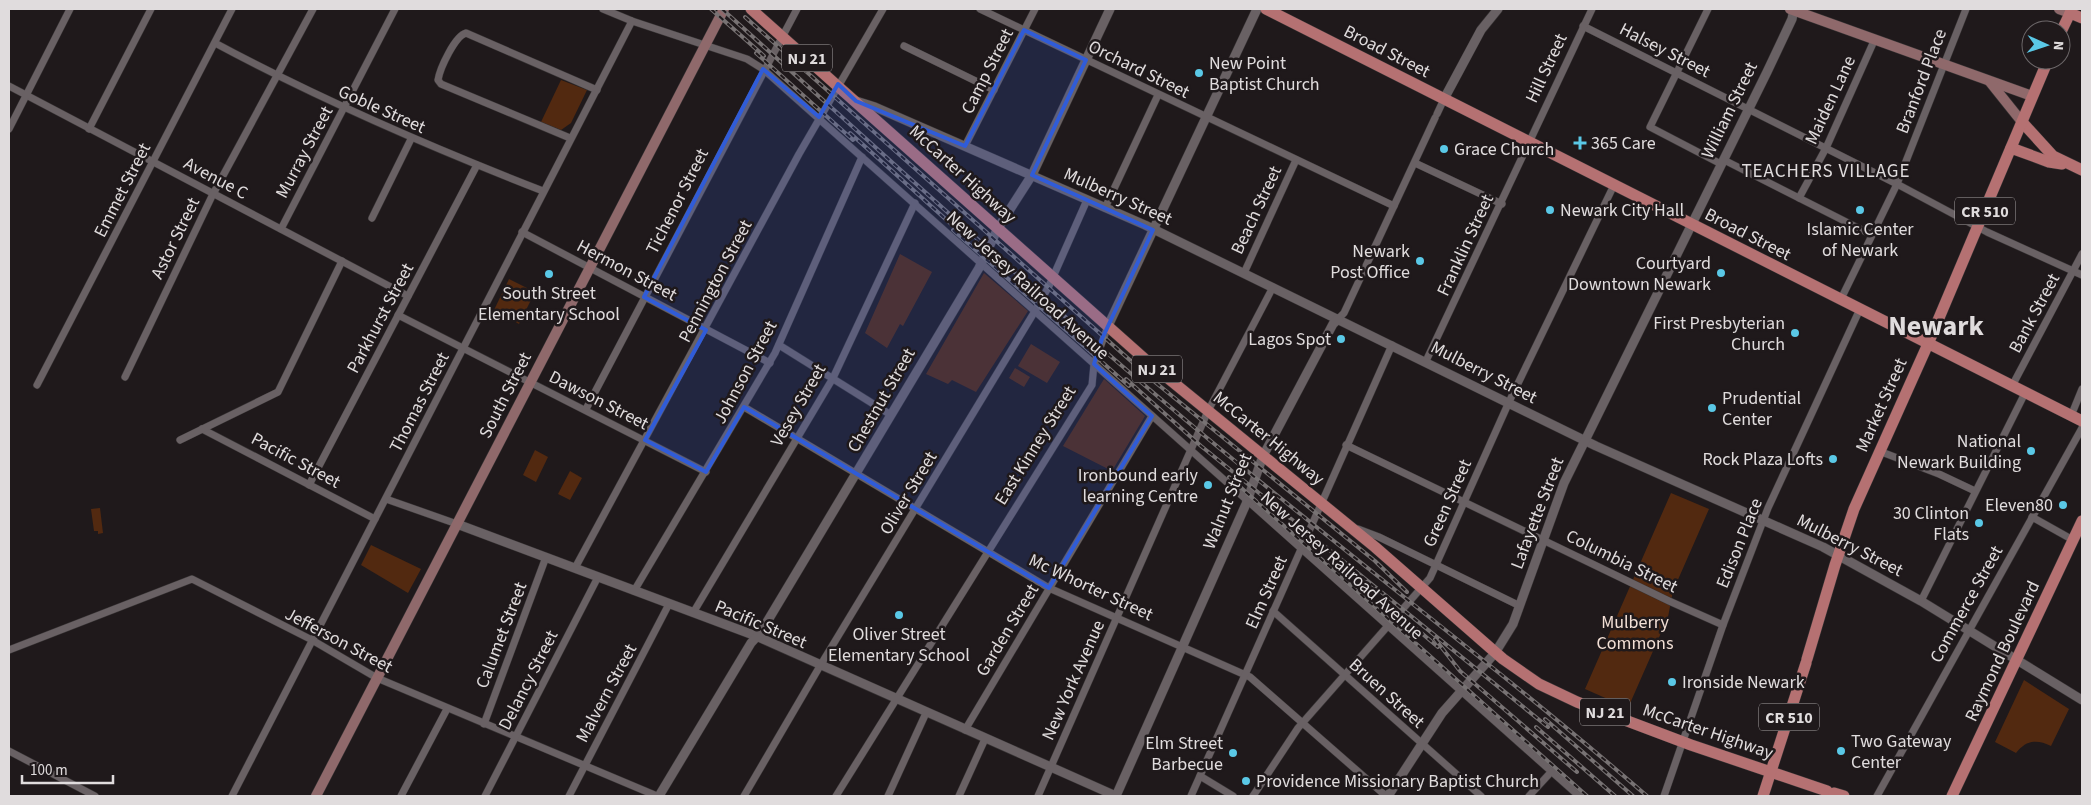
<svg xmlns="http://www.w3.org/2000/svg" width="2091" height="805" font-family="'Source Sans 3',sans-serif">
  <rect width="100%" height="100%" fill="#1f191b"/>
  <!-- green -->
  <g fill="#522910">
    <path d="M561,80L587,90L571,123L561,130L541,122Z"/>
    <path d="M900,254L932,272L903,326L900,324L887,348L865,333Z"/>
    <path d="M984,273L1028,311L976,392L952,380L948,384L926,374Z"/>
    <path d="M509,279L535,292L519,324L494,310Z"/>
    <path d="M1031,344L1060,362L1047,383L1018,366Z"/>
    <path d="M1015,368L1030,377L1024,387L1009,378Z"/>
    <path d="M1104,379L1145,416L1112,471L1063,446Z"/>
    <path d="M535,450L548,457L536,482L523,475Z"/>
    <path d="M570,471L582,478L570,500L558,494Z"/>
    <path d="M1671,493L1709,509L1673,591L1668,617L1628,708L1585,689Z"/>
    <path d="M100,508L103,533L98,534V531H94L91,509Z"/>
    <path d="M371,545L421,569L408,593L361,565Z"/>
    <path d="M2024,680L2069,709L2051,746C2037,739 2026,740 2016,753L1995,742Z"/>
  </g>
  <g fill="none" stroke-linecap="round" stroke-linejoin="round">
    <!-- minor casing -->
    <g stroke="#383435" stroke-width="8">
      <g id="minor">
        <path d="M603,9L632,21L747,59L763,69L1579,796"/>
        <path d="M980,9L1394,206"/>
        <path d="M1708,9L1650,127L1721,164"/>
        <path d="M1583,26L1897,184L1987,232L2082,275"/>
        <path d="M215,43C321,100 430,147 543,191"/>
        <path d="M904,46L994,90"/>
        <path d="M9,86L408,296"/>
        <path d="M1437,114L1444,99"/>
        <path d="M9,129L70,9"/>
        <path d="M89,129L151,9"/>
        <path d="M570,138L441,84L438,80C440,68 455,36 466,33L597,90"/>
        <path d="M965,146L1035,9"/>
        <path d="M1724,160L1872,235"/>
        <path d="M1415,163L1502,204"/>
        <path d="M1799,198L1826,148L1874,41"/>
        <path d="M1105,208L1158,95"/>
        <path d="M372,218L411,139"/>
        <path d="M281,229L395,9"/>
        <path d="M522,232L770,363"/>
        <path d="M1244,273L1296,160"/>
        <path d="M1841,299L1897,184L1966,9"/>
        <path d="M398,315L706,472"/>
        <path d="M1338,319L1344,313L1435,118"/>
        <path d="M779,345L891,415"/>
        <path d="M1426,361L1592,9"/>
        <path d="M125,377L212,196L313,9"/>
        <path d="M37,385L232,9"/>
        <path d="M2012,386L2082,254"/>
        <path d="M744,407L1049,588L1250,677L1386,796"/>
        <path d="M586,409L797,9"/>
        <path d="M2071,416L2082,389"/>
        <path d="M202,429L375,519"/>
        <path d="M180,440L278,392L342,261"/>
        <path d="M1346,445L1669,601L1723,625"/>
        <path d="M1879,451L1939,474L1975,491"/>
        <path d="M309,485L477,165"/>
        <path d="M386,499L457,524"/>
        <path d="M2032,517L2073,540"/>
        <path d="M1358,529L1379,537L1520,606"/>
        <path d="M575,568L799,154L883,9"/>
        <path d="M634,591L775,353L862,157"/>
        <path d="M1921,601L2025,393"/>
        <path d="M1273,611L1481,796"/>
        <path d="M693,613L833,378L915,203"/>
        <path d="M9,650L192,579L312,640L377,678L657,796"/>
        <path d="M484,724L546,557"/>
        <path d="M965,730L1152,416"/>
        <path d="M9,751L95,796"/>
        <path d="M1200,776L1233,796"/>
        <path d="M232,796L632,21"/>
        <path d="M401,796L447,709"/>
        <path d="M485,796L598,577"/>
        <path d="M569,796L669,604"/>
        <path d="M744,796L820,666L1035,311L1049,286L1087,200"/>
        <path d="M836,796L1092,385L1094,364L1108,326"/>
        <path d="M888,796L926,713"/>
        <path d="M959,796L985,739"/>
        <path d="M1038,796L1208,411L1273,287"/>
        <path d="M1191,796L1392,345"/>
        <path d="M1253,796L1298,728L1430,578L1509,402L1614,185"/>
        <path d="M1529,796L1551,772"/>
        <path d="M1664,796L1723,625L1768,508L1860,309"/>
        <path d="M1877,796L2082,428"/>
      </g>
    </g>
    <!-- tertiary casing -->
    <g stroke="#383435" stroke-width="10">
      <g id="tertiary">
        <path d="M1444,99L1481,30L1498,9"/>
        <path d="M856,101L875,107L1145,225L1596,446L1823,547L1921,601L2082,700"/>
        <path d="M1108,326L1257,9"/>
        <path d="M457,524L756,636L1116,796"/>
        <path d="M659,796L751,643L761,632L979,268L998,228L1032,175L1110,9"/>
        <path d="M1116,796L1246,504L1263,456L1333,324L1338,319"/>
        <path d="M1388,796L1442,713L1495,653L1513,624L1564,483L1767,72L1792,19L1794,9"/>
      </g>
    </g>
    <!-- secondary casing -->
    <g stroke="#383435" stroke-width="11">
      <g id="secondary">
        <path d="M1790,9L2032,96"/>
        <path d="M2059,9L2070,13"/>
        <path d="M1990,82L2022,122"/>
        <path d="M316,796L724,9"/>
      </g>
    </g>
    <!-- primary casing -->
    <g stroke="#383435" stroke-width="12">
      <g id="primary">
        <path d="M751,9L1147,361L1375,547L1503,659L1539,684L1577,702L1691,745L1827,791"/>
        <path d="M1266,9L2082,421"/>
        <path d="M2070,13L2082,18"/>
        <path d="M2061,32L2072,9"/>
        <path d="M2022,122L2053,156L2082,170"/>
        <path d="M2011,148L2049,162L2062,164"/>
        <path d="M1807,659L1835,565L1854,509L1928,344L2048,60"/>
        <path d="M1834,793L1844,796"/>
        <path d="M1763,796L1806,663"/>
        <path d="M1952,796L2082,521"/>
      </g>
    </g>
    <!-- minor -->
    <use href="#minor" stroke="#696164" stroke-width="7"/>
    <!-- tertiary -->
    <use href="#tertiary" stroke="#696164" stroke-width="9"/>
    <!-- secondary -->
    <use href="#secondary" stroke="#8f696b" stroke-width="10"/>
    <!-- primary -->
    <use href="#primary" stroke="#b57172" stroke-width="11"/>
    <!-- rail casing -->
    <g stroke="#777273" stroke-width="4">
      <g id="rail">
        <path d="M711,9L764,56"/>
        <path d="M722,9C876,147 1029,289 1188,422C1339,549 1498,667 1647,796"/>
        <path d="M745,17L1150,378L1375,561L1407,592"/>
        <path d="M756,53L853,140"/>
        <path d="M850,133L961,233"/>
        <path d="M953,230L1129,386"/>
        <path d="M1126,379L1201,446L1548,727"/>
        <path d="M1229,477L1587,796"/>
        <path d="M1394,610L1438,647"/>
        <path d="M1435,639L1460,671L1577,772"/>
        <path d="M1545,719L1633,796"/>
        <path d="M1536,727L1615,796"/>
      </g>
    </g>
    <!-- rail -->
    <use href="#rail" stroke="#1f191b" stroke-width="2" stroke-dasharray="5.5" stroke-linecap="butt"/>
  </g>
  <!-- marked area -->
  <path fill="#305cd8" fill-opacity="0.2" stroke="#305cd8" stroke-width="4" stroke-linejoin="round" d="M1024,30L1086,60L1032,175L1153,230L1102,339L1094,364L1152,416L1049,588L744,407L706,472L645,440L706,330L644,297L763,69L819,117L838,84L856,101L965,146Z"/>
  <!-- markers -->
  <g fill="#5ac8e6" stroke="#1f191b" stroke-width="2">
    <circle cx="1199" cy="73" r="5"/>
    <path d="M1577.5 135.5h5v5h5v5h-5v5h-5v-5h-5v-5h5z"/>
    <circle cx="1444" cy="149" r="5"/>
    <circle cx="1550" cy="210" r="5"/>
    <circle cx="1860" cy="210" r="5"/>
    <circle cx="1420" cy="261" r="5"/>
    <circle cx="1721" cy="273" r="5"/>
    <circle cx="549" cy="274" r="5"/>
    <circle cx="1795" cy="333" r="5"/>
    <circle cx="1341" cy="339" r="5"/>
    <circle cx="1712" cy="408" r="5"/>
    <circle cx="2031" cy="451" r="5"/>
    <circle cx="1833" cy="459" r="5"/>
    <circle cx="1208" cy="485" r="5"/>
    <circle cx="2063" cy="505" r="5"/>
    <circle cx="1979" cy="523" r="5"/>
    <circle cx="899" cy="615" r="5"/>
    <circle cx="1672" cy="682" r="5"/>
    <circle cx="1841" cy="751" r="5"/>
    <circle cx="1233" cy="753" r="5"/>
    <circle cx="1246" cy="781" r="5"/>
  </g>
  <g text-anchor="middle" stroke-width="5" stroke-linejoin="round" paint-order="stroke">
    <!-- shield labels -->
    <g fill="#1f191b" stroke="#a6a2a3" stroke-width="1">
      <rect x="782" y="44.5" width="50" height="27" rx="4"/>
      <rect x="1955" y="197.5" width="60" height="27" rx="4"/>
      <rect x="1132" y="355.5" width="50" height="27" rx="4"/>
      <rect x="1580" y="698.5" width="50" height="27" rx="4"/>
      <rect x="1759" y="703.5" width="60" height="27" rx="4"/>
    </g>
    <g font-size="16" font-weight="bold" fill="#e0dcdd">
      <text x="807" y="64">NJ 21</text>
      <text x="1985" y="217">CR 510</text>
      <text x="1157" y="375">NJ 21</text>
      <text x="1605" y="718">NJ 21</text>
      <text x="1789" y="723">CR 510</text>
    </g>
    <!-- street labels -->
    <g font-size="18" fill="#e0dcdd" stroke="#1f191b">
      <text transform="translate(1665 50) rotate(27)" y="6">Halsey Street</text>
      <text transform="translate(1387 51) rotate(27)" y="6">Broad Street</text>
      <text transform="translate(1546 68) rotate(-65)" y="6">Hill Street</text>
      <text transform="translate(1139 69) rotate(26)" y="6">Orchard Street</text>
      <text transform="translate(987 71) rotate(-63)" y="6">Camp Street</text>
      <text transform="translate(1921 81) rotate(-69)" y="6">Branford Place</text>
      <text transform="translate(1830 100) rotate(-65)" y="6">Maiden Lane</text>
      <text transform="translate(382 109) rotate(24)" y="6">Goble Street</text>
      <text transform="translate(1729 110) rotate(-64)" y="6">William Street</text>
      <text transform="translate(304 152) rotate(-62)" y="6">Murray Street</text>
      <text transform="translate(963 174) rotate(42)" y="6">McCarter Highway</text>
      <text transform="translate(216 178) rotate(28)" y="6">Avenue C</text>
      <text transform="translate(122 190) rotate(-63)" y="6">Emmet Street</text>
      <text transform="translate(1118 196) rotate(24)" y="6">Mulberry Street</text>
      <text transform="translate(677 201) rotate(-63)" y="6">Tichenor Street</text>
      <text transform="translate(1256 210) rotate(-65)" y="6">Beach Street</text>
      <text transform="translate(1748 234) rotate(27)" y="6">Broad Street</text>
      <text transform="translate(175 238) rotate(-64)" y="6">Astor Street</text>
      <text transform="translate(1465 245) rotate(-65)" y="6">Franklin Street</text>
      <text transform="translate(627 270) rotate(28)" y="6">Hermon Street</text>
      <text transform="translate(715 281) rotate(-62)" y="6">Pennington Street</text>
      <text transform="translate(1028 285) rotate(42)" y="6">New Jersey Railroad Avenue</text>
      <text transform="translate(2034 313) rotate(-62)" y="6">Bank Street</text>
      <text transform="translate(380 318) rotate(-62)" y="6">Parkhurst Street</text>
      <text transform="translate(745 372) rotate(-62)" y="6">Johnson Street</text>
      <text transform="translate(1484 372) rotate(27)" y="6">Mulberry Street</text>
      <text transform="translate(505 395) rotate(-63)" y="6">South Street</text>
      <text transform="translate(599 400) rotate(27)" y="6">Dawson Street</text>
      <text transform="translate(881 400) rotate(-60)" y="6">Chestnut Street</text>
      <text transform="translate(419 402) rotate(-63)" y="6">Thomas Street</text>
      <text transform="translate(798 405) rotate(-60)" y="6">Vesey Street</text>
      <text transform="translate(1881 405) rotate(-66)" y="6">Market Street</text>
      <text transform="translate(1269 438) rotate(39)" y="6">McCarter Highway</text>
      <text transform="translate(1035 445) rotate(-58)" y="6">East Kinney Street</text>
      <text transform="translate(296 460) rotate(28)" y="6">Pacific Street</text>
      <text transform="translate(908 493) rotate(-59)" y="6">Oliver Street</text>
      <text transform="translate(1227 501) rotate(-68)" y="6">Walnut Street</text>
      <text transform="translate(1447 503) rotate(-66)" y="6">Green Street</text>
      <text transform="translate(1537 513) rotate(-69)" y="6">Lafayette Street</text>
      <text transform="translate(1739 543) rotate(-68)" y="6">Edison Place</text>
      <text transform="translate(1850 545) rotate(27)" y="6">Mulberry Street</text>
      <text transform="translate(1622 561) rotate(26)" y="6">Columbia Street</text>
      <text transform="translate(1342 565) rotate(42)" y="6">New Jersey Railroad Avenue</text>
      <text transform="translate(1091 587) rotate(25)" y="6">Mc Whorter Street</text>
      <text transform="translate(1266 592) rotate(-66)" y="6">Elm Street</text>
      <text transform="translate(1966 604) rotate(-61)" y="6">Commerce Street</text>
      <text transform="translate(761 624) rotate(23)" y="6">Pacific Street</text>
      <text transform="translate(1007 630) rotate(-59)" y="6">Garden Street</text>
      <text transform="translate(501 635) rotate(-69)" y="6">Calumet Street</text>
      <text transform="translate(339 640) rotate(28)" y="6">Jefferson Street</text>
      <text transform="translate(2002 651) rotate(-65)" y="6">Raymond Boulevard</text>
      <text transform="translate(528 680) rotate(-63)" y="6">Delancy Street</text>
      <text transform="translate(1073 680) rotate(-66)" y="6">New York Avenue</text>
      <text transform="translate(606 693) rotate(-62)" y="6">Malvern Street</text>
      <text transform="translate(1387 693) rotate(42)" y="6">Bruen Street</text>
      <text transform="translate(1708 731) rotate(19)" y="6">McCarter Highway</text>
    </g>
    <!-- poi labels -->
    <g font-size="18" fill="#e0dcdd" stroke="#1f191b" text-anchor="end">
      <text x="1209" y="69" text-anchor="start">New Point<tspan x="1209" dy="21">Baptist Church</tspan></text>
      <text x="1591" y="149" text-anchor="start">365 Care</text>
      <text x="1454" y="155" text-anchor="start">Grace Church</text>
      <text x="1560" y="216" text-anchor="start">Newark City Hall</text>
      <text x="1860" y="235" text-anchor="middle">Islamic Center<tspan x="1860" dy="21">of Newark</tspan></text>
      <text x="1410" y="257">Newark<tspan x="1410" dy="21">Post Office</tspan></text>
      <text x="1711" y="269">Courtyard<tspan x="1711" dy="21">Downtown Newark</tspan></text>
      <text x="549" y="299" text-anchor="middle">South Street<tspan x="549" dy="21">Elementary School</tspan></text>
      <text x="1785" y="329">First Presbyterian<tspan x="1785" dy="21">Church</tspan></text>
      <text x="1331" y="345">Lagos Spot</text>
      <text x="1722" y="404" text-anchor="start">Prudential<tspan x="1722" dy="21">Center</tspan></text>
      <text x="2021" y="447">National<tspan x="2021" dy="21">Newark Building</tspan></text>
      <text x="1823" y="465">Rock Plaza Lofts</text>
      <text x="1198" y="481">Ironbound early<tspan x="1198" dy="21">learning Centre</tspan></text>
      <text x="2053" y="511">Eleven80</text>
      <text x="1969" y="519">30 Clinton<tspan x="1969" dy="21">Flats</tspan></text>
      <text x="899" y="640" text-anchor="middle">Oliver Street<tspan x="899" dy="21">Elementary School</tspan></text>
      <text x="1682" y="688" text-anchor="start">Ironside Newark</text>
      <text x="1851" y="747" text-anchor="start">Two Gateway<tspan x="1851" dy="21">Center</tspan></text>
      <text x="1223" y="749">Elm Street<tspan x="1223" dy="21">Barbecue</tspan></text>
      <text x="1256" y="787" text-anchor="start">Providence Missionary Baptist Church</text>
    </g>
    <!-- park labels -->
    <g font-size="18" fill="#f3e0d6" stroke="#1f191b">
      <text x="1635" y="628">Mulberry<tspan x="1635" dy="21">Commons</tspan></text>
    </g>
    <!-- neighbourhood labels -->
    <g font-size="19" letter-spacing="1" fill="#e0dcdd" stroke="#1f191b">
      <text x="1826" y="177">TEACHERS VILLAGE</text>
    </g>
    <!-- town labels -->
    <g font-size="28" font-weight="bold" fill="#e0dcdd" stroke="#1f191b">
      <text x="1936" y="335">Newark</text>
    </g>
  </g>
  <!-- border -->
  <rect width="2091" height="805" fill="none" stroke="#e0dcdd" stroke-width="20"/>
  <!-- north arrow -->
  <g transform="translate(2046 45) rotate(93)"><circle r="24" fill="#1f191b" stroke="#6c6769"/>
  <path d="M0-4L9 19L0 12L-9 19Z" fill="#5ac8e6"/>
  <text y="-8" font-size="14" font-weight="bold" text-anchor="middle" fill="#e0dcdd">N</text>
  </g>
  <!-- scale -->
  <path d="M22 775v8h91v-8" fill="none" stroke="#e0dcdd" stroke-width="2.5"/>
  <text x="30" y="775" font-size="15" fill="#e0dcdd" stroke="#1f191b" stroke-width="4" paint-order="stroke">100 m</text>
</svg>
